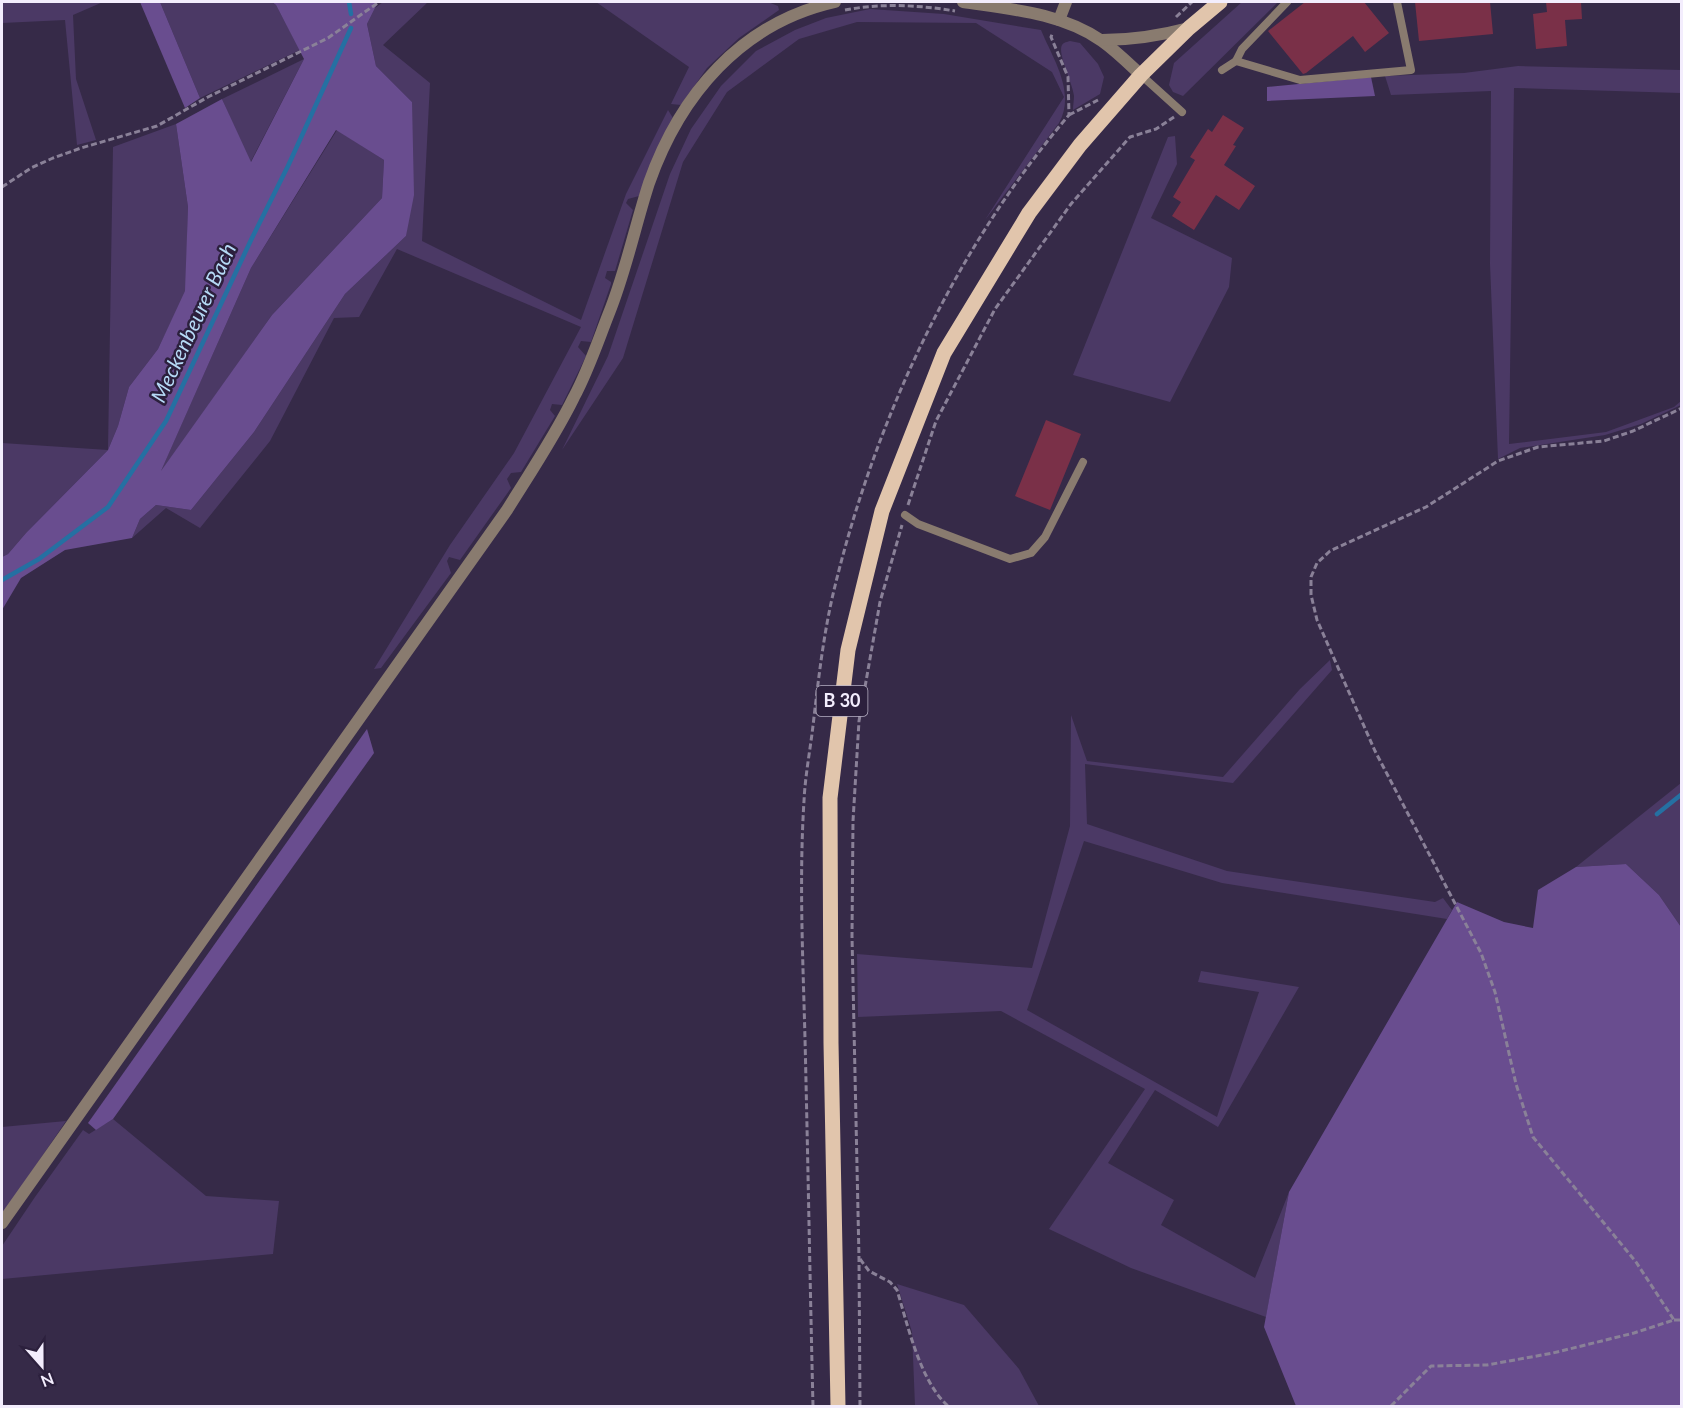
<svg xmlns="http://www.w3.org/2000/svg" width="1683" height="1408" font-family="Lato,sans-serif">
  <rect width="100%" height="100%" fill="#362a48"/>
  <!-- green -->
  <g fill="#4b3965">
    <path d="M2,2H103L73,15L76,79L96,140L77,145L65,20L2,23Z"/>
    <path d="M160,2H272L276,5L300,50L200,98Z"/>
    <path d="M383,2H428L383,45L430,83L422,241L581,320L626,194L668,110L673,118L639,196L628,199L626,203L633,210L615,271H607L605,278L611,282V284L591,342L581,341L578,347L586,356L562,405L552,404L550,410L555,416L521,472L511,473L507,479L511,488L460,560L449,557L447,561L451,573L381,668L374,669L450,545L514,453L581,327L397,249L359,317L334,318L270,441L200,528L166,508L132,538L140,519L156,505L191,510L254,432L345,294L406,236L412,102L376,66L367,24L375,8Z"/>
    <path d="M596,2H768L778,6L779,10L739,38L707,68L681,105L671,104L689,67Z"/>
    <path d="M1242,2H1278L1183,96L1173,92L1169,85L1174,63Z"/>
    <path d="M870,9L944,14L1041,30C1053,59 1076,92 1059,123L985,220L1064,97L1052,72L976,23L857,22L799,39L727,92L683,162L623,358L562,450L608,356L670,174L691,129L721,86L756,51L795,30L826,18Z"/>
    <path d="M1070,41L1080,43L1098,64L1104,77L1100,94L1073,110C1073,105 1074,100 1074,96C1073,84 1057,53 1062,45C1064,42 1067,42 1070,41Z"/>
    <path d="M304,59L250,163L222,99Z"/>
    <path d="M1518,66L1681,70V93L1514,88L1509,444L1606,432L1674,407L1681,401V405L1641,424L1605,435L1520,448L1498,459L1490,264L1491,91L1391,95L1385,76L1464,73Z"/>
    <path d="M176,124L188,207L186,291L158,349L129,387L118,426L108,450L26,533L8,554L2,557V443L108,450L113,147Z"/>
    <path d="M337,130L384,160L382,198L272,315L159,475L251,268Z"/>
    <path d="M1175,136L1177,164L1151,218L1232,258L1229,287L1170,402L1073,375L1168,137Z"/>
    <path d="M1330,660L1332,670L1233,783L1085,764L1087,824L1227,871L1435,902L1443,898L1452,910L1447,919L1222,883L1084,841L1027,1010L1217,1117L1259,992L1198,982L1201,971L1299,987L1218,1127L1155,1090L1108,1163L1174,1200L1161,1225L1255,1278L1289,1192L1266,1317L1131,1268L1049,1229L1145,1089L1001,1011L858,1017L857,954L1032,968L1070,826L1071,715L1087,761L1223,777L1300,689Z"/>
    <path d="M1681,783V927L1659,895L1626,864L1576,867Z"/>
    <path d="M113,1119L206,1196L279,1201L273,1254L2,1279V1246L35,1197L83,1130L89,1134Z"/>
    <path d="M66,1121L2,1215V1127Z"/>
    <path d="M897,1284L964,1305L1019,1369L1039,1406H915L912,1332Z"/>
  </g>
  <!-- forest -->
  <g fill="#694d8f" fill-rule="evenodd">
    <path d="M140,2H160L200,98L185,108Z"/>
    <path d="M272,2H378L367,24L376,66L412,102L414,195L406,236L345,294L254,432L191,510L156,505L140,519L132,538L65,550L21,578L2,610V557L8,554L26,533L108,450L118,426L129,387L158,349L185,291L188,207L176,124L222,99L251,162L304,59L276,5ZM336,130L384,160L382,198L272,315L161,471L251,268Z"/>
    <path d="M1371,77L1375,96L1267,101V87Z"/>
    <path d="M367,729L374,753L113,1119L96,1130L88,1123Z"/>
    <path d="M1626,864L1659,895L1681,927V1406H1296L1264,1327L1289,1192L1457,902L1504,922L1533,928L1538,890L1576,867Z"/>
  </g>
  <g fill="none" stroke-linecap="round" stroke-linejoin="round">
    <!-- stream -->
    <g stroke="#2570a2" stroke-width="4.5">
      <path d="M349,2L351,14"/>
      <path d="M2,580L39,559L108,507L166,421L251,240L288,166L351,28"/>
      <path d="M1657,814L1682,794"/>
    </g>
  </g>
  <!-- building -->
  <g fill="#7a3048">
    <path d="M1305,2H1364L1389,33L1365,52L1353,36L1306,73L1303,74L1268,31Z"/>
    <path d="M1415,2H1490L1493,34L1419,41Z"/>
    <path d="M1546,2H1581L1582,19L1565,20L1567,46L1536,49L1533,14L1547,12Z"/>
    <path d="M1223,115L1244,128L1233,145L1236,146L1224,165L1255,186L1239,210L1216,195L1194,230L1172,216L1181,202L1173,197L1195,160L1190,157L1208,129L1212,132Z"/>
    <path d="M1046,420L1081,434L1050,510L1015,496Z"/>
  </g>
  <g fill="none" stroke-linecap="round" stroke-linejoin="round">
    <!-- path -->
    <g stroke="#8a8198" stroke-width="3" stroke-dasharray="6 3" stroke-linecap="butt">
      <path d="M845,10C881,3 919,5 955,11"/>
      <path d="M1176,17L1192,2"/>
      <path d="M1069,115L1098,100"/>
      <path d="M2,187L31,168L53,158L81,148L157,126L208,97L328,38L379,2"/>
      <path d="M908,505L936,421L995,309L1071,204L1130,137L1156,129L1174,117"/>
      <path d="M860,1259L869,1271L890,1282L897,1290C908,1326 920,1381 948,1406"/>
      <path d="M1674,1320H1682"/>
      <path d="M813,1406C810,1284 808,1162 805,1039C803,960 799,880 804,801C805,779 809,756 812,734C818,684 823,634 835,586C876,418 956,247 1069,115L1068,77L1051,37L1053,32"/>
      <path d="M860,1406L859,1258L852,936L853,821L859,721L880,602L902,525"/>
      <path d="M1391,1406L1431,1366L1487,1365L1553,1353L1634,1333L1674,1320L1636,1262L1533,1137L1516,1084L1495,992L1481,953L1375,751L1317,620L1311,595V577L1317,563L1330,551L1426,507L1498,461L1538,447L1604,441L1633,431L1682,408"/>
    </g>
    <!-- service -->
    <g stroke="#897b6f" stroke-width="8">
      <path d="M1236,61L1300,80L1411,70L1397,2"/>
      <path d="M1222,70L1236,61L1242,49L1287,2"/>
      <path d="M1141,75L1182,112"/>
      <path d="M905,515L918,524L1010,559L1031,553L1045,537L1083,462"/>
    </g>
    <!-- minor -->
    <path stroke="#897b6f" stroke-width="12" d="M1059,20L1066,2"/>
    <!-- tertiary -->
    <g stroke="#897b6f" stroke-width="12">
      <path d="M963,2C1010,9 1062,13 1102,41C1116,51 1128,63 1141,75"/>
      <path d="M1102,40C1132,40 1159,36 1189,28"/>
      <path d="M2,1223L507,510C530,473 555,436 574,397C588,371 598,341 609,313C626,271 635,226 649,183C680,95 741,23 835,2"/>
    </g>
    <!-- primary -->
    <path stroke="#e1c5ac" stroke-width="15" d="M838,1406L831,1043L830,798L848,650L882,511L944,353L1029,213L1080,145L1141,75L1189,28L1220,2"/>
  </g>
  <g text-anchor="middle" stroke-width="5" stroke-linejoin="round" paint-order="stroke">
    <!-- shield labels -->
    <rect fill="#2c203d" stroke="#b7b0c3" stroke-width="1.5" x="816.5" y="686" width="51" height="30" rx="4.5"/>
    <g font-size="18" font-weight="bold" fill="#f3edfd">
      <text x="842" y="707">B 30</text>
    </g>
    <!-- water labels -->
    <g font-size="21" font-style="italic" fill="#b6daf6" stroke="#2c203d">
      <text transform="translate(194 323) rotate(-65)" y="7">Meckenbeurer Bach</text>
    </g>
  </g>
  <!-- border -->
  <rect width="1683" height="1408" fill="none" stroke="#f3edfd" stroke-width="6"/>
  <!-- north arrow -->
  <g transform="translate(42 1366) rotate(159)" stroke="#2c203d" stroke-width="4.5" paint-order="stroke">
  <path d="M0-4.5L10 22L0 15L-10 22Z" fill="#f3edfd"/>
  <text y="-9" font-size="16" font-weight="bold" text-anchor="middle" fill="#f3edfd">N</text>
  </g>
</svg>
